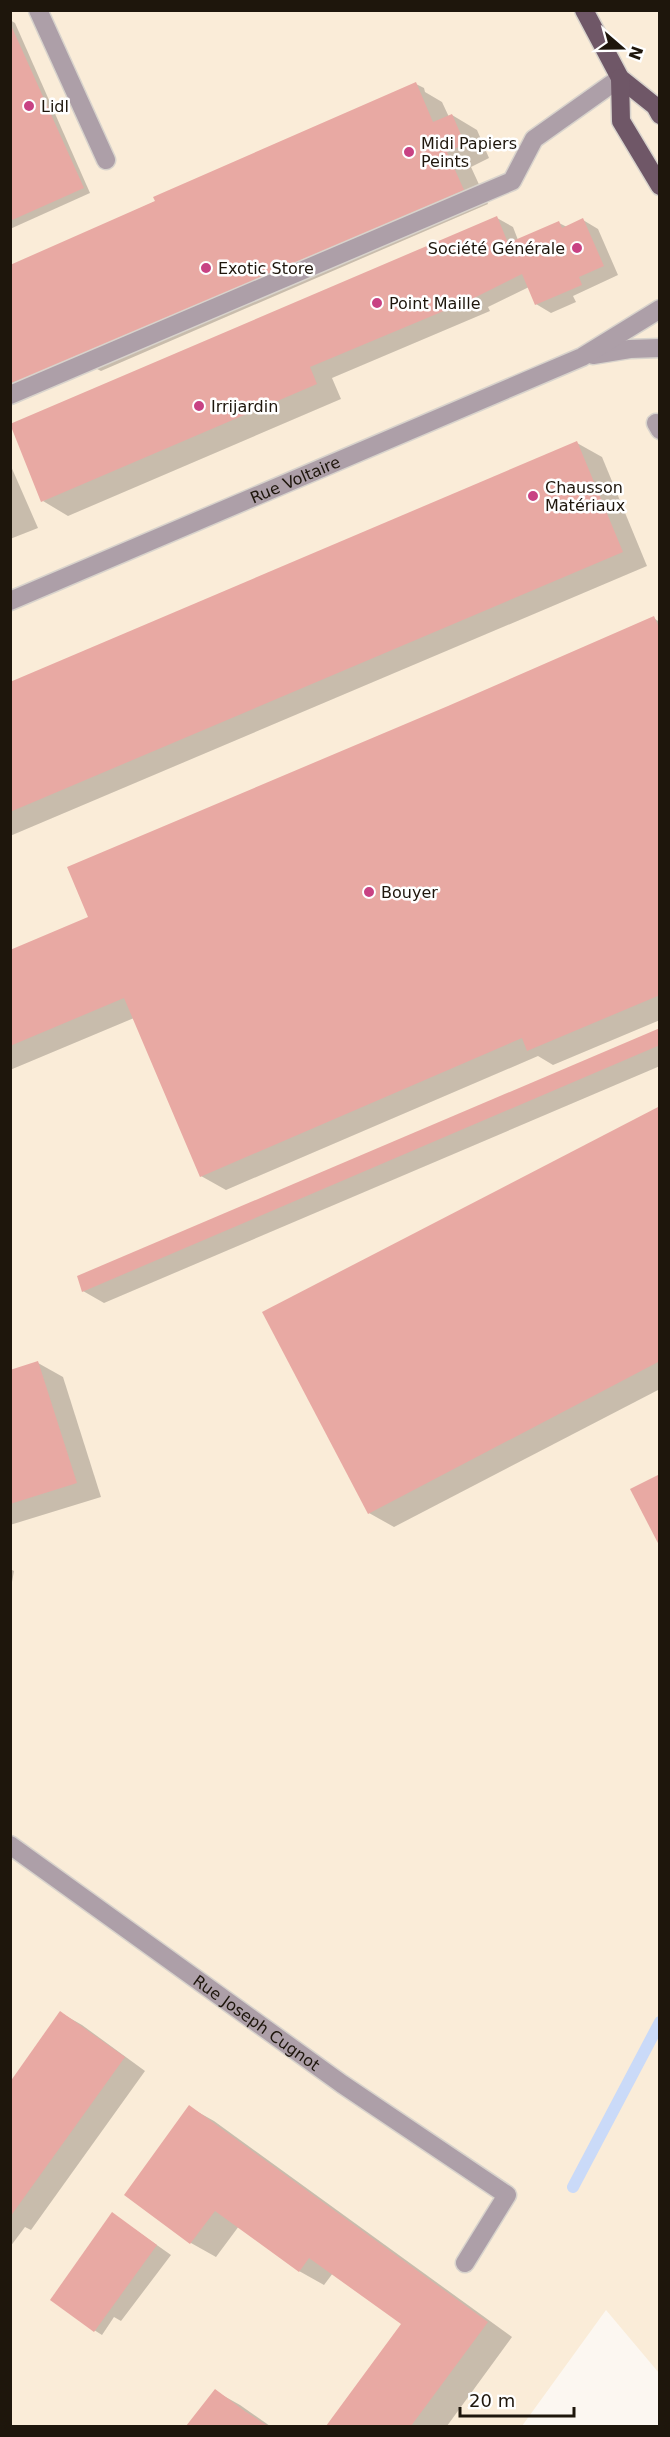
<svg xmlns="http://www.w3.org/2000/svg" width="670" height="2437" font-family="'DejaVu Sans',sans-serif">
  <rect width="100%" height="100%" fill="#fcf7f1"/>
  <!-- industrial -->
  <path fill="#faecd8" d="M11,11H659V2373L606,2310L522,2426H11Z"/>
  <!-- shadow -->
  <g fill="#0003">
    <path d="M10,20L15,23L90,193L10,229Z"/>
    <path d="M416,84L424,88L425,92L442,102L449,117L452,115L477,130L489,158L471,167L488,204L101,371L95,368L10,406V267Z"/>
    <path d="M497,218L513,227L518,240L559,223L567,227L583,220L598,229L618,275L573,296L576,302L551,313L536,304L529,287L488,307L490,311L332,378L341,399L68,516L43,501Z"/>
    <path d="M577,443L602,457L647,566L10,836V683Z"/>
    <path d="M10,464L38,528L10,539Z"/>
    <path d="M653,618L660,622V1020L553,1065L538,1056L226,1190L201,1176L134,1018L10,1070V952L90,918L448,708Z"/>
    <path d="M660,1030V1066L104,1303L83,1291Z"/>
    <path d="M660,1107V1389L394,1527L369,1513Z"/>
    <path d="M38,1363L63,1377L101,1497L10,1525V1371Z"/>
    <path d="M10,1569L14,1571L10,1593Z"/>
    <path d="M61,2013L82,2025L145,2071L31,2230L25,2227L10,2247V2084Z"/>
    <path d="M189,2107L214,2121L512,2337L447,2426H328L403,2324L333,2273L324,2285L299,2271L239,2226L216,2257L191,2243Z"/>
    <path d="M113,2214L171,2255L121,2321L114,2317L102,2335L94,2330Z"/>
    <path d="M215,2391L240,2405L270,2426H188Z"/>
  </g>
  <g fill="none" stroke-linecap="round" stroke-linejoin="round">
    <!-- stream -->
    <path stroke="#cadaf8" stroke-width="12" d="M573,2187L660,2022"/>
  </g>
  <!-- building -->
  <g fill="#e8a9a3">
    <path d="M10,23L84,188L10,221Z"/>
    <path d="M416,82L433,122L452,114L465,144L447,152L464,190L10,386V265L155,201L153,197Z"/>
    <path d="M497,216L508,243L559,221L562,228L583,218L604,266L579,277L582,285L535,305L522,274L470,300L310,367L317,384L41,502L10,424Z"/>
    <path d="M577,441L623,552L10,812V682Z"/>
    <path d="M654,616L660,630V995L527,1051L522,1038L200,1177L124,998L10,1046V950L88,917L67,867L448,706Z"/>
    <path d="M660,1028V1045L82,1292L77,1276Z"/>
    <path d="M660,1106V1361L368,1514L262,1312Z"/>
    <path d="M38,1361L77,1483L10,1504V1370Z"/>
    <path d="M660,1474V1547L630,1489Z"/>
    <path d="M60,2011L125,2057L10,2217V2082Z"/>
    <path d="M189,2105L488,2322L411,2426H326L401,2324L309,2258L299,2272L215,2211L190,2244L124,2195Z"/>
    <path d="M112,2212L157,2245L94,2332L50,2300Z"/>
    <path d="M215,2389L246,2412L268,2426H186Z"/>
  </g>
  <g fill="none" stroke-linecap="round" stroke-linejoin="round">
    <!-- minor casing -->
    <g stroke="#d8d3cc" stroke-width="21">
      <g id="minor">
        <path d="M38,10L106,160"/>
        <path d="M593,355L630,349L660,348"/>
        <path d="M10,395L512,181L534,139L620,78"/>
        <path d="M656,423L660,430"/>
        <path id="s1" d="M10,601L582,357L660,309"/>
        <path id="s2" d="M10,1845L342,2084L507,2195L465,2263"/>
      </g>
    </g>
    <!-- major casing -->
    <g stroke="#d8d3cc" stroke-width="21">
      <g id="major">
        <path d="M584,10L620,78L655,106L660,115"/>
        <path d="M620,78L621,121L660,186"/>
      </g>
    </g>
    <!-- minor -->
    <use href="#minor" stroke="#ad9fa8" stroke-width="18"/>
    <!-- major -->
    <use href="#major" stroke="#6f5767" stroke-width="18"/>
  </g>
  <!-- markers -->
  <g fill="#c84283" stroke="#fff" stroke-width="2">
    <circle cx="29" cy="106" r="6"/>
    <circle cx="409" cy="152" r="6"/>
    <circle cx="577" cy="248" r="6"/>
    <circle cx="206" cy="268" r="6"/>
    <circle cx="377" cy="303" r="6"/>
    <circle cx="199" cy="406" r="6"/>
    <circle cx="533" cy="496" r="6"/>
    <circle cx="369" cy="892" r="6"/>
  </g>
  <g text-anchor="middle" stroke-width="5" stroke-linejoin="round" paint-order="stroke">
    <!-- poi labels -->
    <g font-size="16" fill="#1e160c" stroke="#fff" text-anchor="start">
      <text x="41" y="112">Lidl</text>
      <text x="421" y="149">Midi Papiers<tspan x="421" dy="18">Peints</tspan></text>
      <text x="565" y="254" text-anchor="end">Société Générale</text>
      <text x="218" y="274">Exotic Store</text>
      <text x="389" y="309">Point Maille</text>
      <text x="211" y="412">Irrijardin</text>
      <text x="545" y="493">Chausson<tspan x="545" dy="18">Matériaux</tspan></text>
      <text x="381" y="898">Bouyer</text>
    </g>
    <!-- street labels -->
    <g font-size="16" fill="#1e160c" stroke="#fff">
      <text dy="6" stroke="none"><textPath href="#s1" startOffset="310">Rue Voltaire</textPath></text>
      <text dy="6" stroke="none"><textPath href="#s2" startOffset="304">Rue Joseph Cugnot</textPath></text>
    </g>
  </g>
  <!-- border -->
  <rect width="670" height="2437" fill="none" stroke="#1e160c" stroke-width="24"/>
  <!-- north arrow -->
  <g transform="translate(622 48) rotate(110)" stroke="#ffffff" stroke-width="4.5" paint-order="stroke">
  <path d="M0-4.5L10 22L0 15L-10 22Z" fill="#1e160c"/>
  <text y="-9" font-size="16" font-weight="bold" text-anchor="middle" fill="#1e160c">N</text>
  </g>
  <!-- scale -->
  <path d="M460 2407v9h114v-9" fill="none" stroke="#1e160c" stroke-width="3"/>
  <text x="469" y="2407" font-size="18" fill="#1e160c" stroke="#ffffff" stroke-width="4.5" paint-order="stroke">20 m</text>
</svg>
